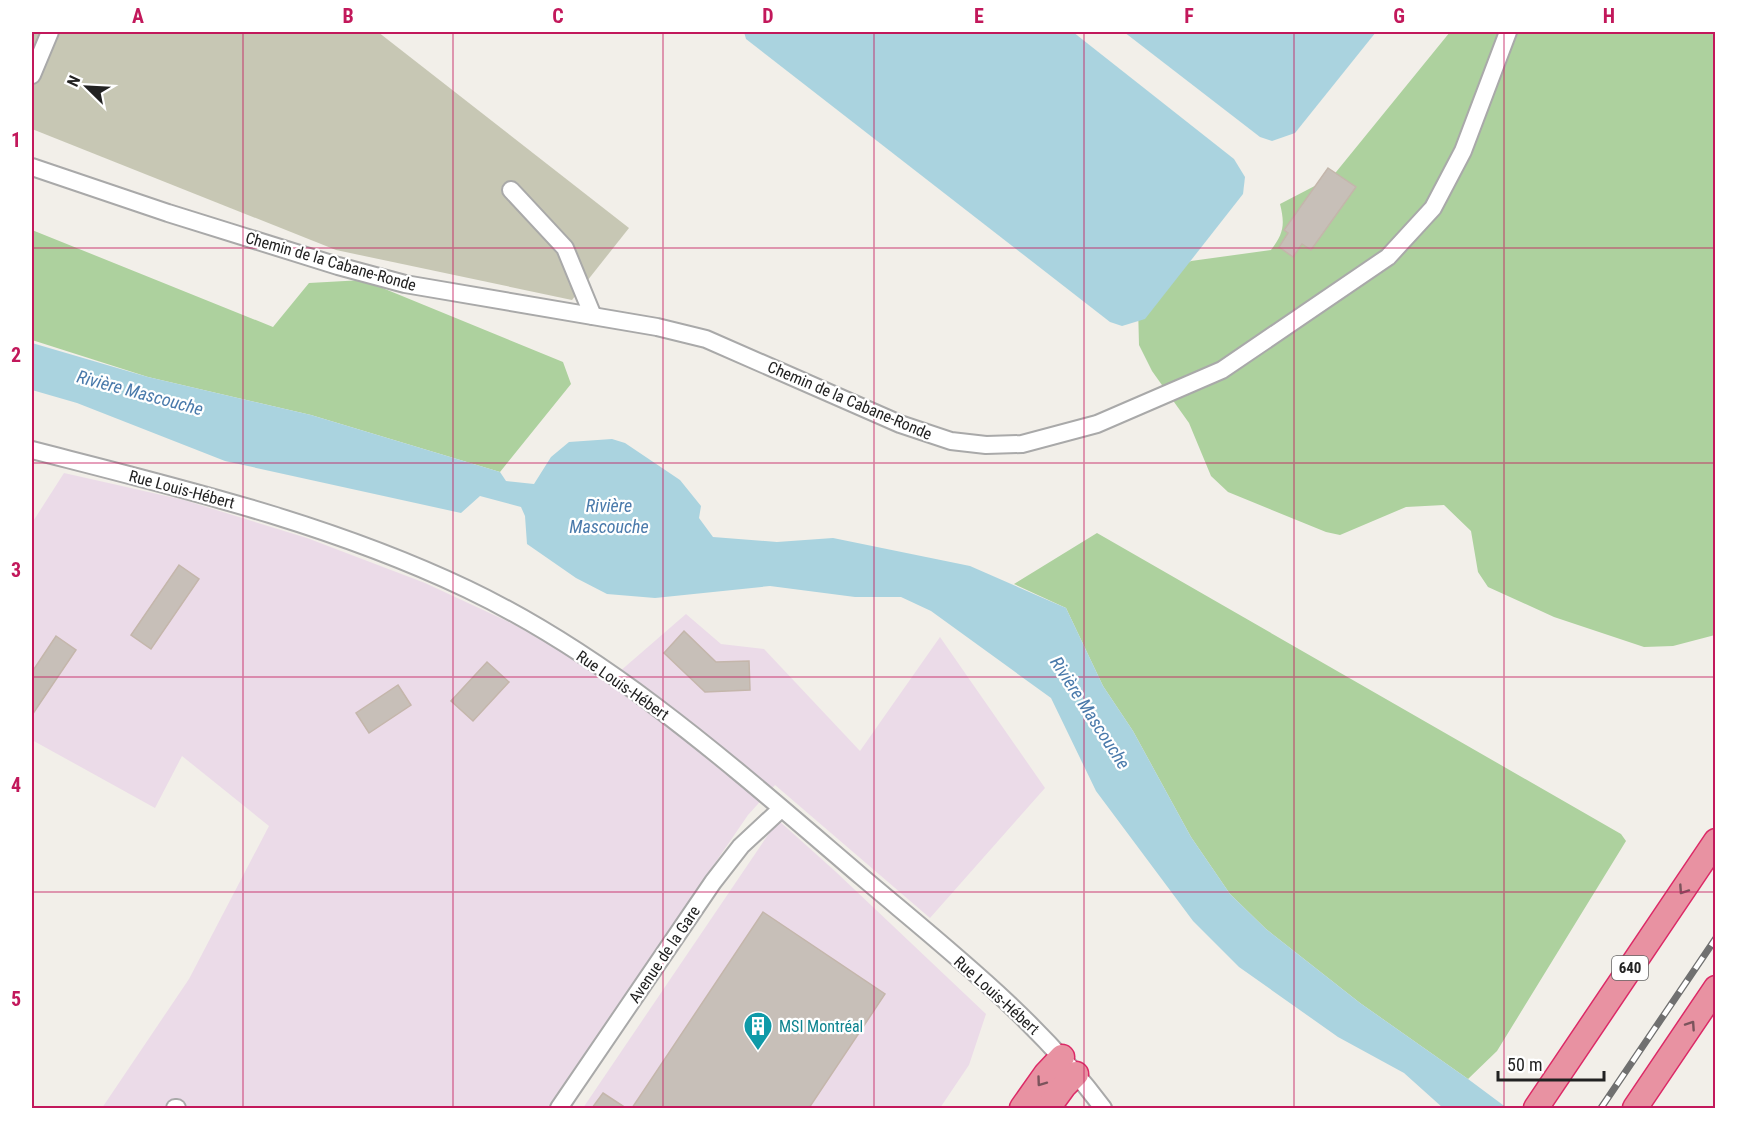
<svg xmlns="http://www.w3.org/2000/svg" width="1747" height="1140" font-family="'Roboto Condensed',sans-serif">
  <rect width="100%" height="100%" fill="#f2efe9"/>
  <!-- industrial -->
  <g fill="#ebdbe8">
    <path d="M64,473L184,500L307,538L425,583L513,624L611,679L686,614L721,644L764,649L860,751L940,637L1045,788L930,918L775,785L748,815L547,1108H102L189,979L269,826L182,756L155,808L32,740V523Z"/>
    <path d="M778,820L836,872L986,1014L969,1065L940,1108H583Z"/>
  </g>
  <!-- construction -->
  <path fill="#c7c7b4" d="M32,32H378L629,228L572,300L336,250L32,129Z"/>
  <!-- forest -->
  <g fill="#add19e">
    <path d="M1450,32H1708L1715,35V635L1673,646L1644,647L1554,617L1488,587L1478,572L1471,531L1444,505L1406,507L1340,535L1326,532L1228,492L1211,476L1189,423L1152,371L1139,345L1138,306L1146,291L1191,261L1271,250C1284,233 1285,224 1280,204L1332,177Z"/>
    <path d="M32,230L273,327L309,283L363,280L563,362L571,384L500,472L311,415L148,377L32,340Z"/>
    <path d="M1097,533L1621,834L1626,841L1497,1051L1468,1079L1360,1003L1266,929L1230,894L1191,837L1133,731L1103,686L1066,608L1014,584Z"/>
  </g>
  <!-- water -->
  <g fill="#aad3df">
    <path d="M744,32H1073L1234,159L1245,177L1243,194L1145,319L1122,326L1110,322L746,39Z"/>
    <path d="M1124,32H1376L1295,133L1272,141L1260,137Z"/>
    <path d="M32,343L148,377L311,415L500,472L506,481L534,484L551,457L569,442L612,439L625,443L680,480L701,506L699,518L713,537L777,542L833,538L970,566L1066,608L1103,686L1133,731L1191,837L1230,894L1266,929L1360,1003L1468,1079L1507,1108H1443L1404,1073L1338,1037L1239,967L1193,921L1096,791L1051,698L931,611L901,597H855L770,586L655,598L607,594L576,578L527,544L525,516L521,507L480,496L461,513L225,461L77,403L32,390Z"/>
  </g>
  <!-- building -->
  <g fill="#c7bfb8" stroke="#c4b6ab" stroke-width="1.5">
    <path d="M1328,168L1356,187L1311,250L1302,244L1293,257L1279,247L1288,233L1284,230Z"/>
    <path d="M179,565L199,579L151,649L131,635Z"/>
    <path d="M684,631L716,662L749,661L750,690L705,692L664,653Z"/>
    <path d="M56,636L76,650L32,715V672Z"/>
    <path d="M487,662L509,682L473,721L451,701Z"/>
    <path d="M398,685L411,705L369,733L356,713Z"/>
    <path d="M763,912L885,994L809,1108H632Z"/>
    <path d="M603,1093L626,1108H592Z"/>
  </g>
  <g fill="none" stroke-linecap="round" stroke-linejoin="round">
    <!-- minor casing -->
    <g stroke="#a9a9a9" stroke-width="20">
      <g id="minor">
        <path d="M32,75L50,32"/>
        <path d="M32,167L168,213L338,266L405,284L657,327L706,339L900,424L951,441L986,445L1022,444L1097,424L1222,370L1388,257L1433,208L1463,151L1508,32"/>
        <path d="M511,190L565,248L593,316"/>
        <path d="M32,450C180,488 328,523 467,589C614,659 739,772 862,877C947,949 1036,1018 1103,1108"/>
        <path d="M175,1108H177"/>
        <path d="M559,1108L713,882L741,846L781,809"/>
      </g>
    </g>
    <!-- highway casing -->
    <g stroke="#dc2a67" stroke-width="27">
      <g id="highway">
        <path d="M1022,1108L1046,1074L1062,1057"/>
        <path d="M1048,1108L1064,1086L1076,1074"/>
        <path d="M1536,1108L1716,841"/>
        <path d="M1635,1108L1716,988"/>
      </g>
    </g>
    <!-- minor -->
    <use href="#minor" stroke="#fff" stroke-width="16"/>
    <!-- highway -->
    <use href="#highway" stroke="#e892a2" stroke-width="24"/>
    <!-- rail casing -->
    <g stroke="#707070" stroke-width="7">
      <path id="rail" d="M1601,1108L1716,938"/>
    </g>
    <!-- rail -->
    <use href="#rail" stroke="#fff" stroke-width="4.5" stroke-dasharray="14" stroke-linecap="butt"/>
  </g>
  <!-- one-way arrows -->
  <defs><path id="oneway-chevron" d="M-2-3.5L2.5 0L-2 3.5" fill="none" stroke-width="1.6" stroke-linecap="round" stroke-linejoin="round" transform="scale(1.5)"/></defs>
  <g stroke="#7b545c">
    <use href="#oneway-chevron" transform="translate(1683 890) rotate(124)"/>
    <use href="#oneway-chevron" transform="translate(1691 1025) rotate(-56)"/>
    <use href="#oneway-chevron" transform="translate(1041 1082) rotate(126)"/>
  </g>
  <!-- grid -->
  <path fill="none" stroke="#c2185b" stroke-width="1.5" stroke-opacity="0.55" d="M243,32V1108M453,32V1108M663,32V1108M874,32V1108M1084,32V1108M1294,32V1108M1504,32V1108M32,248H1716M32,463H1716M32,677H1716M32,892H1716"/>
  <!-- icons -->
  <defs>
    <g id="building-pin" transform="scale(1.5)"><path d="M0 17L-7.5 6A9.5 9.5 0 1 1 7.5 6Z" fill="#0f9aa8" stroke="#fff"/><path d="M-4-6H4V6H1V3H-1V6H-4ZM-2.5-4.3h1.7v1.8h-1.7ZM.8-4.3h1.7v1.8H.8ZM-2.5-1h1.7V.8h-1.7ZM.8-1h1.7V.8H.8Z" fill="#fff"/></g>
  </defs>
  <g fill-rule="evenodd">
    <use href="#building-pin" x="758" y="1026"/>
  </g>
  <g text-anchor="middle" stroke-width="4.5" stroke-linejoin="round" paint-order="stroke">
    <!-- shield labels -->
    <rect fill="#fff" stroke="#646464" stroke-width="1.5" x="1612" y="956" width="36" height="24" rx="4.5"/>
    <g font-size="15" font-weight="bold" fill="#222">
      <text x="1630" y="973">640</text>
    </g>
    <!-- street labels -->
    <g font-size="16" fill="#222" stroke="#fff">
      <text transform="translate(331 261) rotate(16)" y="6">Chemin de la Cabane-Ronde</text>
      <text transform="translate(850 400) rotate(23)" y="6">Chemin de la Cabane-Ronde</text>
      <text transform="translate(182 489) rotate(15)" y="6">Rue Louis-Hébert</text>
      <text transform="translate(623 685) rotate(35)" y="6">Rue Louis-Hébert</text>
      <text transform="translate(664 954) rotate(-56)" y="6">Avenue de la Gare</text>
      <text transform="translate(997 995) rotate(42)" y="6">Rue Louis-Hébert</text>
    </g>
    <!-- culture labels -->
    <g font-size="16" fill="#0d838f" stroke="#fff" text-anchor="start">
      <text x="779" y="1032">MSI Montréal</text>
    </g>
    <!-- water labels -->
    <g font-size="18" font-style="italic" fill="#4a7aab" stroke="#fff">
      <text transform="translate(140 393) rotate(15)" y="6">Rivière Mascouche</text>
      <text x="609" y="512">Rivière<tspan x="609" dy="21">Mascouche</tspan></text>
      <text transform="translate(1090 713) rotate(57)" y="6">Rivière Mascouche</text>
    </g>
  </g>
  <!-- border -->
  <rect width="1747" height="1140" fill="none" stroke="#ffffff" stroke-width="66"/>
  <!-- north arrow -->
  <g transform="translate(87 87) rotate(294)" stroke="#ffffff" stroke-width="4.5" paint-order="stroke">
  <path d="M0-4.5L10 22L0 15L-10 22Z" fill="#222222"/>
  <text y="-9" font-size="16" font-weight="bold" text-anchor="middle" fill="#222222">N</text>
  </g>
  <!-- scale -->
  <path d="M1498 1071v9h106v-9" fill="none" stroke="#222222" stroke-width="3"/>
  <text x="1507" y="1071" font-size="18" fill="#222222" stroke="#ffffff" stroke-width="4.5" paint-order="stroke">50 m</text>
  <rect x="33" y="33" width="1681" height="1074" fill="none" stroke="#c2185b" stroke-width="2"/>
  <g font-size="20" text-anchor="middle" font-weight="bold" fill="#c2185b">
    <text x="138" y="23">A</text>
    <text x="348" y="23">B</text>
    <text x="558" y="23">C</text>
    <text x="768" y="23">D</text>
    <text x="979" y="23">E</text>
    <text x="1189" y="23">F</text>
    <text x="1399" y="23">G</text>
    <text x="1609" y="23">H</text>
    <text x="16" y="147">1</text>
    <text x="16" y="362">2</text>
    <text x="16" y="577">3</text>
    <text x="16" y="792">4</text>
    <text x="16" y="1006">5</text>
  </g>
</svg>
